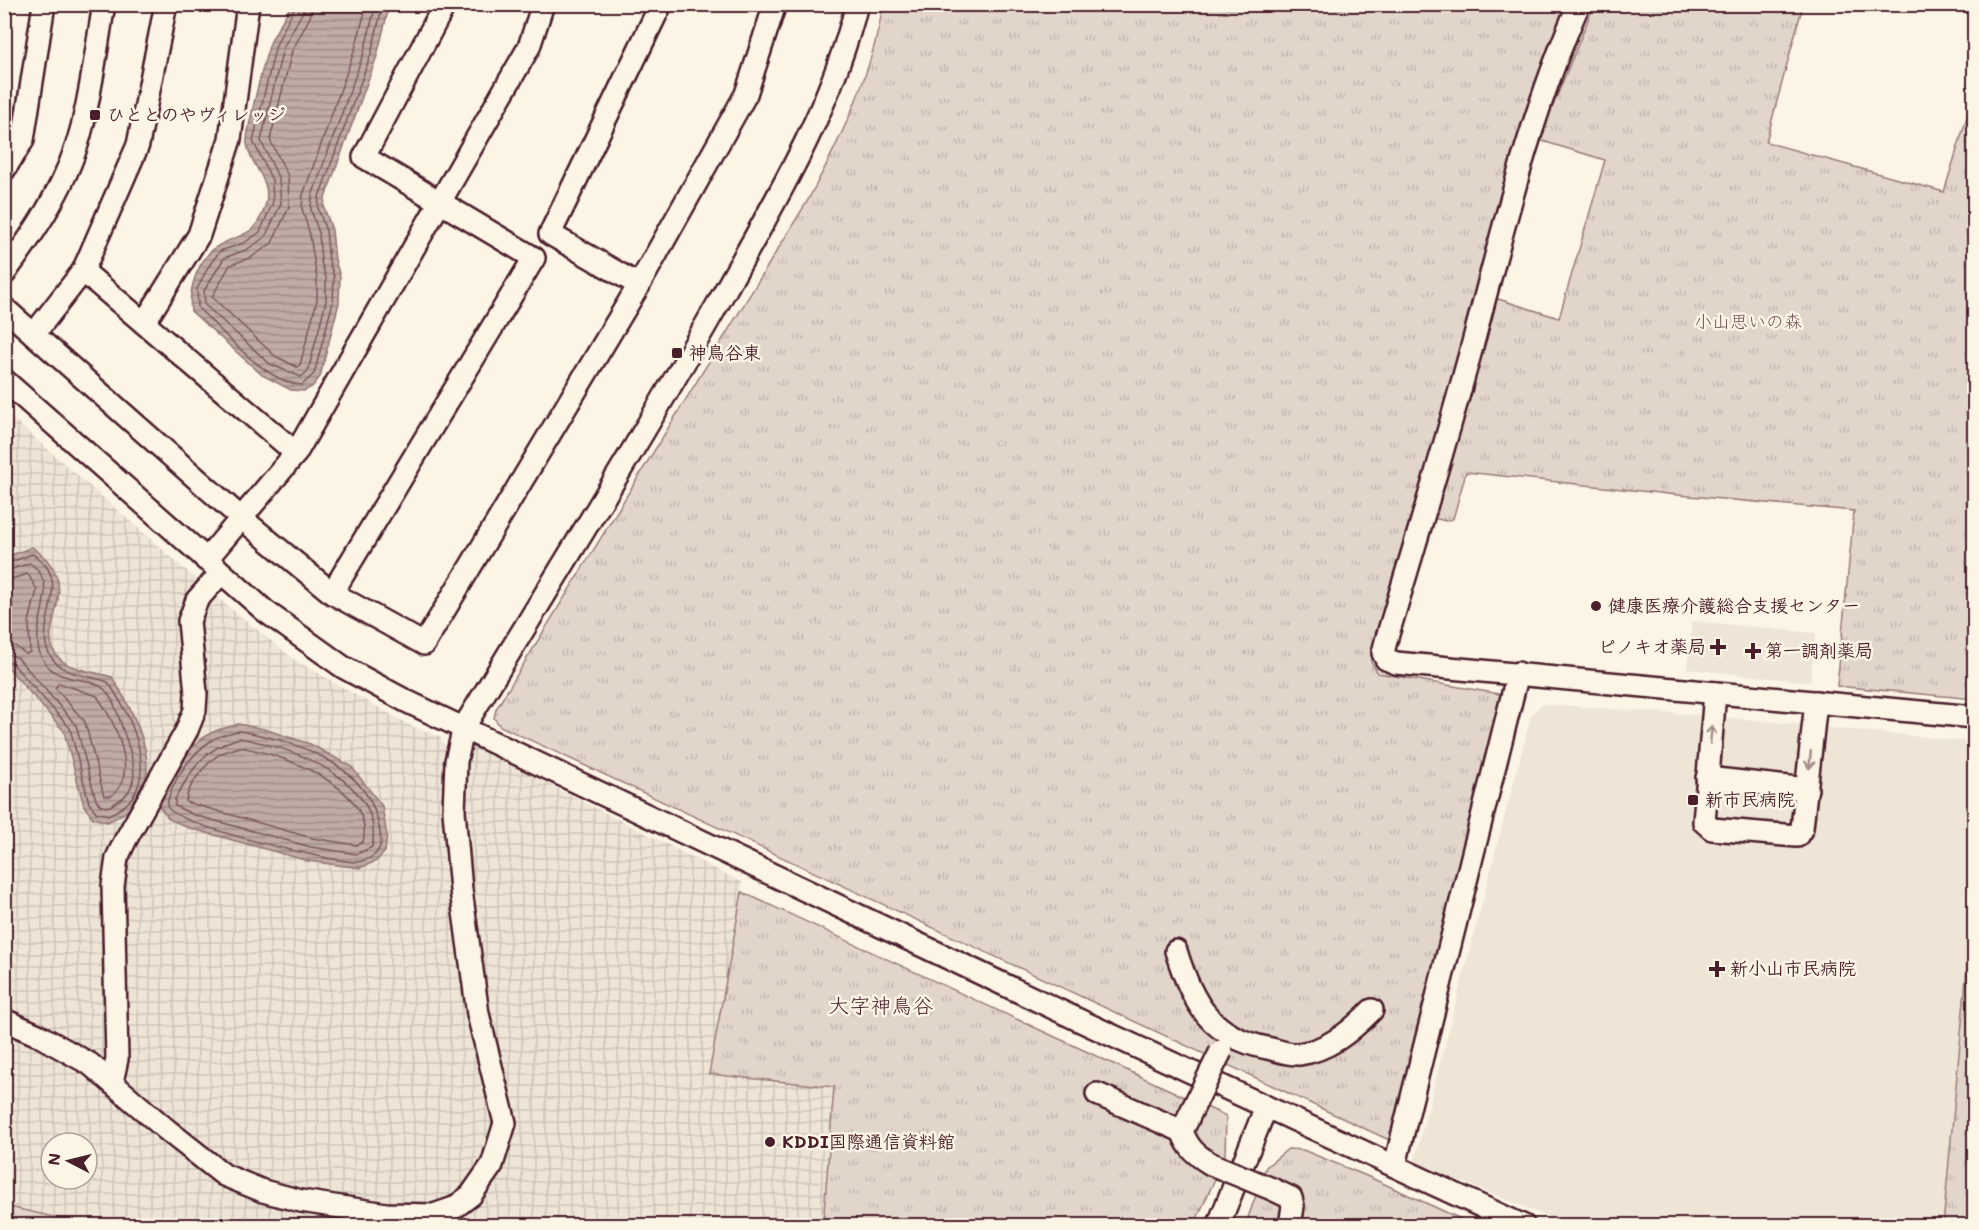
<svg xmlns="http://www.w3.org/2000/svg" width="1979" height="1230" font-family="Mali,'Klee One',sans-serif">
  <defs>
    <pattern id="industrial-grid" width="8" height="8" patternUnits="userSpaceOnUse" patternTransform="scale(1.5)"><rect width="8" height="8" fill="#eee5d7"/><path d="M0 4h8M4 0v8" fill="none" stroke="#cec4b9"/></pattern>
    <pattern id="grass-tufts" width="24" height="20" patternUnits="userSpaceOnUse" patternTransform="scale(1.5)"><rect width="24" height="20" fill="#e2d5ca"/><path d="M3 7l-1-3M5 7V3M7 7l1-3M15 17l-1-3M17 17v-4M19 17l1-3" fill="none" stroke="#c3b6ae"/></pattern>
    <pattern id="water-rules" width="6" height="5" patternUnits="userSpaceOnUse" patternTransform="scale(1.5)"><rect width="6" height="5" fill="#c0aca5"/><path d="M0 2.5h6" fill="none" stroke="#9e8b87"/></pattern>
  </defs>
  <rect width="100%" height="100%" fill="#fcf5e5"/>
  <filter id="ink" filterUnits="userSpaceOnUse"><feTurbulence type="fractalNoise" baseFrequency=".0167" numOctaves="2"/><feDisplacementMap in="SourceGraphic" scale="12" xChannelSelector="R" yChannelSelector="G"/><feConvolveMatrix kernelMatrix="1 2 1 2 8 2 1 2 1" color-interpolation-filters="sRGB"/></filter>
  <g filter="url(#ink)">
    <!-- built -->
    <g fill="#eee5d7">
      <path d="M1692,621L1816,633L1810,682L1687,669Z"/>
      <path d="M1541,704L1713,716L1974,742V894L1943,1225H1568L1414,1162L1531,716Z"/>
    </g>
    <!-- industrial -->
    <path fill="url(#industrial-grid)" fill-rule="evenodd" d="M4,411L219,599L295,660L411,726L439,736L446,747L464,754L470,744L743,883L709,1074L834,1087L823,1225H5ZM51,1143H87V1179H51Z"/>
    <!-- grass -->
    <g fill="url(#grass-tufts)" stroke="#967a7a" stroke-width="1.5">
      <path d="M883,5H1567L1544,58L1371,662L1378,673L1506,695L1389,1140L500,726L494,718L496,709L808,200C841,138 872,75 883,5Z"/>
      <path d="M1594,5H1803L1766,142L1944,192L1974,94V699L1837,686L1854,511L1668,494L1466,472L1453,519L1445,521L1430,517L1495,298L1559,318L1605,160L1539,140Z"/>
      <path d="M742,892L1226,1116L1225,1157L1194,1225H823L834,1087L709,1074Z"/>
      <path d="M1974,894V1225H1943Z"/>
      <path d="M1288,1149L1303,1150L1369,1177L1474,1225L1245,1226L1266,1167Z"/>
    </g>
    <!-- pitch -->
    <path fill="#e2d5ca" stroke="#967a7a" stroke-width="1.5" d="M5,1206L72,1221L71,1225H5Z"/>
    <!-- water -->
    <g fill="url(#water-rules)" stroke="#917474" stroke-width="1.5">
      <path d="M291,5L389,4V7L377,56L325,198L324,207L332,230L335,260L340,276L339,303L320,377L312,387L304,391L291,390L262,375L191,311C188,290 198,258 218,246C239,233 252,239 263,212C276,181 252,171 247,144C245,135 266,52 271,41C277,28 285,17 291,5Z"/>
      <path d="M32,547C91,587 29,630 60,659C71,670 97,672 112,677C141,723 176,795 107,822L93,818L84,806L64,731L5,664L4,562L9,556Z"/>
      <path d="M238,724L264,729L310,744L351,766L382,806L387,836L385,852L376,861L360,868L308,861L189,828L169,819L160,807C165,781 187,746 211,733C219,729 230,727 238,724Z"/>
    </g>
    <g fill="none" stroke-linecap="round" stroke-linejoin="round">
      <!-- shore -->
      <g stroke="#79575c" stroke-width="1.5">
        <path d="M296,4L276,45L253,141L272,180L273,202L260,232L244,243L220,251L208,267L197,289L198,308C224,332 266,383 302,385L314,374L333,302L334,277L329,261L326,231L318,208L319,197L371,54L383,4"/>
        <path d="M304,4L302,13L283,48L261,141L279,179L281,204L265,237L248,249L224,258L204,291L205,305L270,364L301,377L308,371L326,301V278L321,262L319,233L311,210L312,196L364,52L376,4"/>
        <path d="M313,4L310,17L292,51L270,140L288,176L289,207L272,243L252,257L230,265L212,297L275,356L297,367L300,365L317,300V280L310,235L302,209L303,195L355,49L367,4"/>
        <path d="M4,565L32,554C81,583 23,631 56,663C67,675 93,676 108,682C134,720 167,792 108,815L96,812L89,803L70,728L11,662L4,660"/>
        <path d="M4,572L30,563C64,587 27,624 41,656C55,686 87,674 104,689C114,698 119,718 123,730C134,761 146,792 107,807L101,806L96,800L76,725L17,657L4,653"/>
        <path d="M4,581L28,574L37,590L29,622L30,652L26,654L15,646L4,644"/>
        <path d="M59,683L97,696C114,720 141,774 111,796H104L85,722L55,688Z"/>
        <path d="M239,731C294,740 369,764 379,827C381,837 383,849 373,856C369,859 361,862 356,862C329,861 176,826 167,806C170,782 192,753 212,740C219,735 230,733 239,731Z"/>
        <path d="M239,738C290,746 386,781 372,847L357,854L311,847L194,815L175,806V799C193,767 204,749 239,738Z"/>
        <path d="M240,747C281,754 376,787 363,842L356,845L312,838L186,802C186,787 208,760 222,753C227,751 234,749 240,747Z"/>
      </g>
      <!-- minor casing -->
      <g stroke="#4a1f2b" stroke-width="26">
        <g id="minor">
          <path d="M1579,4C1531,112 1504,226 1474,339C1447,440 1416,540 1386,641L1383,653L1386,659L1396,663L1974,717"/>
          <path d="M4,170L23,140L44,4"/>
          <path d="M83,271L296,453"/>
          <path d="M4,274C37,229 69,181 82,127C92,87 97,45 104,4"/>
          <path d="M639,285L550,234L661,4"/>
          <path d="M4,308L240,517L332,593L424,644L639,285L746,94L775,4"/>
          <path d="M144,323L199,235L230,139L248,4"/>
          <path d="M34,334L83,271L138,145L166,4"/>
          <path d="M4,380L265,611L343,667L406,701L1083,1022L1524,1226"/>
          <path d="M206,560L296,453L529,47L543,4"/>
          <path d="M332,593L534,258L364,157L445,4"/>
          <path d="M1715,693L1704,822L1712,829L1797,836L1802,828L1816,702"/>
          <path d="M1707,778L1807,789"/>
          <path d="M1176,951C1192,1003 1211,1037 1267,1048C1277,1050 1289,1055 1299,1054C1329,1050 1351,1031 1372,1010"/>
          <path d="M4,1020L38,1035L90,1064L167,1130L224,1175L263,1191L301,1201L386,1214L434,1215L454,1208L471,1195L492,1165L505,1123L478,1014L461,890L454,811L456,761L464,727C552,582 642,439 725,291C777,198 831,109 857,4"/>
          <path d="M112,1082L117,1059L113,886L117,858L125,841L187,730L195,710L196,693L189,621L197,600L221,573"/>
          <path d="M1097,1094L1182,1131"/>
          <path d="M1188,1119L1182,1131C1188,1148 1196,1155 1211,1164"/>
          <path d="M1395,1165L1518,673"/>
          <path d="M1272,1189L1291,1198L1293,1206L1290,1226"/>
          <path d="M1218,1226L1266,1107"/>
        </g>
      </g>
      <!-- minor -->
      <use href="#minor" stroke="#fcf5e5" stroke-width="21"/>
      <!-- minor-bridge casing -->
      <g stroke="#4a1f2b" stroke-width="26" stroke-linecap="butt">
        <g id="minor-bridge">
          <path d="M1188,1118L1221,1051"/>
          <path d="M1211,1164L1272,1189"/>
        </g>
      </g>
      <!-- minor-bridge -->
      <use href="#minor-bridge" stroke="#fcf5e5" stroke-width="21"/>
    </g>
    <!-- one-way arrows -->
    <defs><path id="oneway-shaft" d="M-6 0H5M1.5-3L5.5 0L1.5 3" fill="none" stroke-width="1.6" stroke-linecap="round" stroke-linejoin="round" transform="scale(1.5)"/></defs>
    <g stroke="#a38a88">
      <use href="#oneway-shaft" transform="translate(1711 735) rotate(-84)"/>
      <use href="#oneway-shaft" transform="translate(1810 760) rotate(95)"/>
    </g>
  </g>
  <!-- markers -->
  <g fill="#4a1f2b" stroke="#fcf5e5" stroke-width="2">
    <rect x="89" y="109" width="12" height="12" rx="3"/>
    <rect x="671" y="347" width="12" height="12" rx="3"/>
    <circle cx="1596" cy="606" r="6"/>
    <path d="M1715 638h6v6h6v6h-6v6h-6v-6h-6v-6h6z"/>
    <path d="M1750 642h6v6h6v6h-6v6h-6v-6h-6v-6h6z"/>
    <rect x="1687" y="794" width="12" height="12" rx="3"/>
    <path d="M1714 960h6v6h6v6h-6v6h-6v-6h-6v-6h6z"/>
    <circle cx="770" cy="1142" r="6"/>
  </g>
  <g text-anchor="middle" stroke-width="5" stroke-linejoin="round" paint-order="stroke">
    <!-- poi labels -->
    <g font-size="18" font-weight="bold" fill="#4a1f2b" stroke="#fcf5e5" text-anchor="start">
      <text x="107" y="121">ひととのやヴィレッジ</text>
      <text x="689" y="359">神鳥谷東</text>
      <text x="1608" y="612">健康医療介護総合支援センター</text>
      <text x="1706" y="653" text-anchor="end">ピノキオ薬局</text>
      <text x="1765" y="657">第一調剤薬局</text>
      <text x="1705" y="806">新市民病院</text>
      <text x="1730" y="975">新小山市民病院</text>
      <text x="782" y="1148">KDDI国際通信資料館</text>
    </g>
    <!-- park labels -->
    <g font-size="18" fill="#704c53" stroke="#fcf5e5">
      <text x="1748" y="328">小山思いの森</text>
    </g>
    <!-- quarter labels -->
    <g font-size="21" fill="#4a1f2b" stroke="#fcf5e5">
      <text x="881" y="1013">大字神鳥谷</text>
    </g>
  </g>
  <!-- margin -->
  <rect width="1979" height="1230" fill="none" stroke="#fcf5e5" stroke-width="24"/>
  <rect x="12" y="12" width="1955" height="1206" fill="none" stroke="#4a1f2b" stroke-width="2" filter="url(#ink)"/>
  <!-- north arrow -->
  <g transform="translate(69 1161) rotate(277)"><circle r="28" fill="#fcf5e5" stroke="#b59f9b" stroke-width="1.5"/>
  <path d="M0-4.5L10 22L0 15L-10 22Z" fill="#4a1f2b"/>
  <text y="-9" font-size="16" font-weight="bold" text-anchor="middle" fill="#4a1f2b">N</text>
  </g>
</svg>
